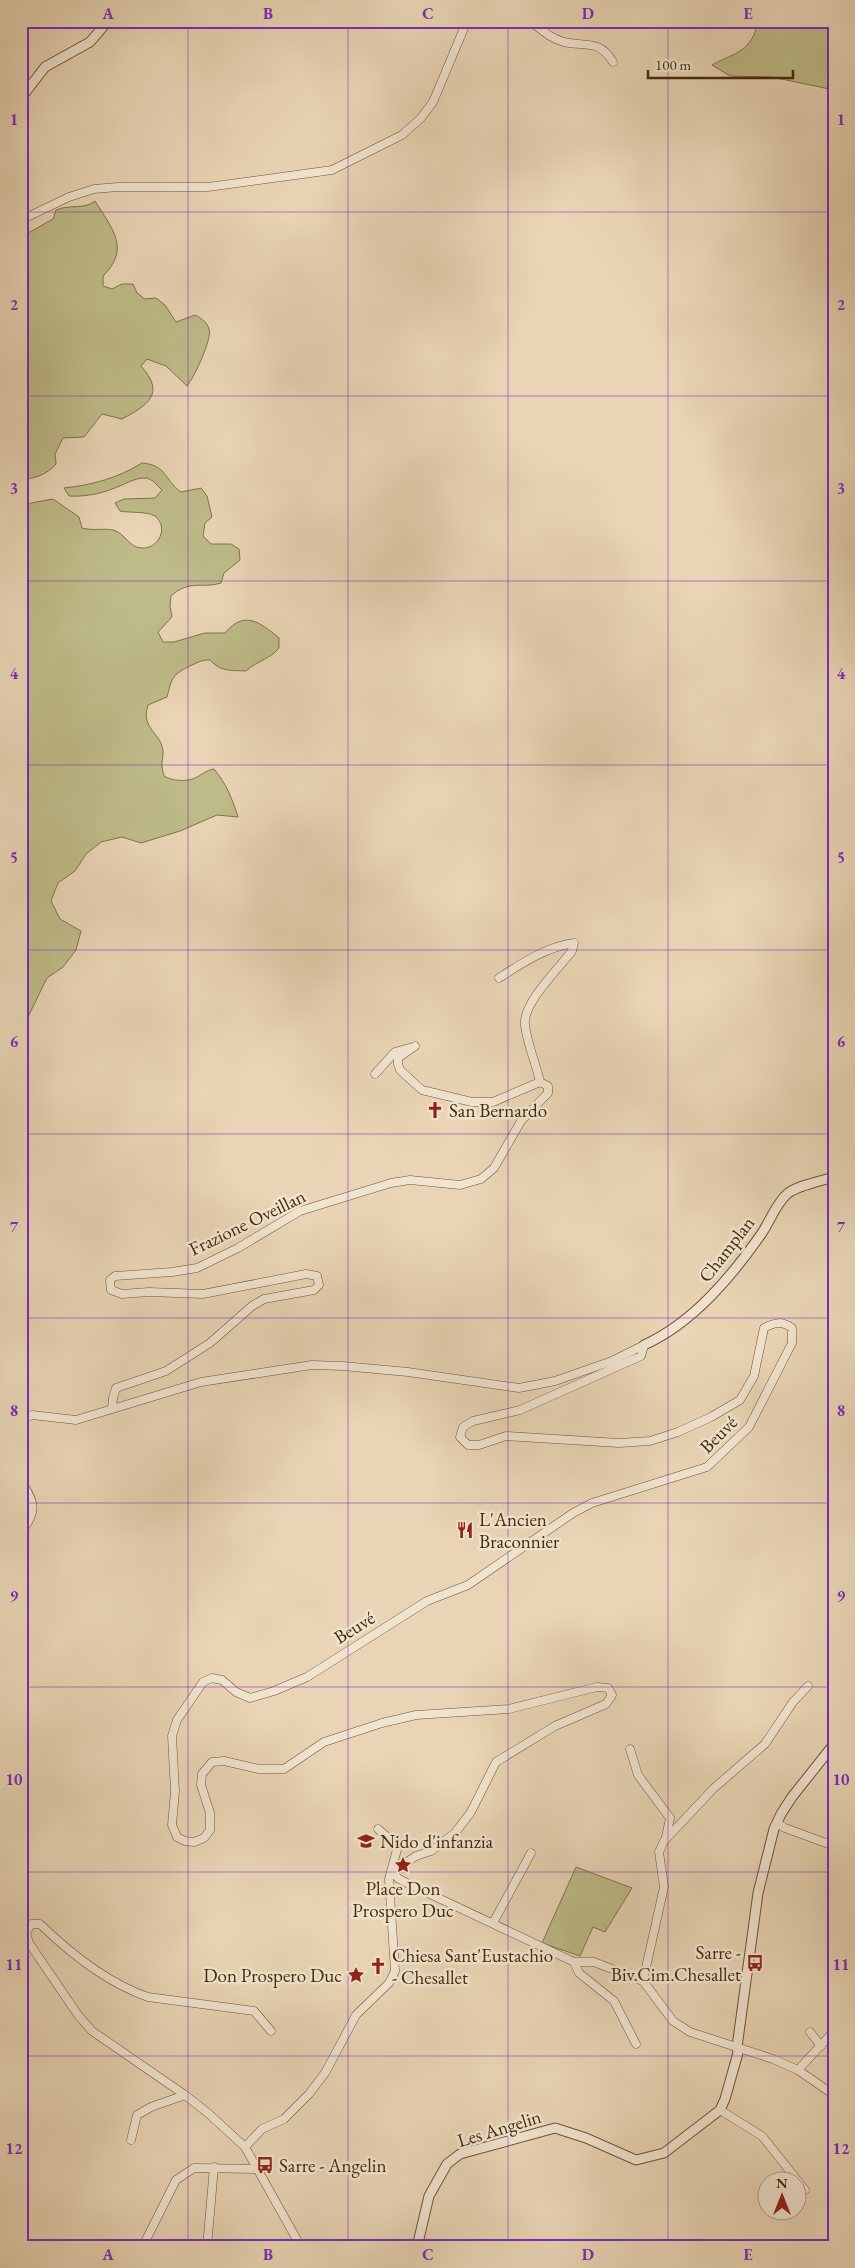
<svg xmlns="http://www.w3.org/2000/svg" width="855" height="2268" font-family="'EB Garamond',serif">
  <rect width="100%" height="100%" fill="#e9d5b5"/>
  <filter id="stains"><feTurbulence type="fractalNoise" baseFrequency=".004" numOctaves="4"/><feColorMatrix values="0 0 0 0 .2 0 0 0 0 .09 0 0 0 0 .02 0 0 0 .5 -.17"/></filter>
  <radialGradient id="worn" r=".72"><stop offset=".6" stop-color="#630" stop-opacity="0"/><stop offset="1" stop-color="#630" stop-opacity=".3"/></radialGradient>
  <!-- green -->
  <g fill="#bebb88" stroke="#81724a">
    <path d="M758,21H834V90L772,77L730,76L712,65C736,52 752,52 758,21Z"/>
    <path d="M95,201C112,229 131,248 103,276V286L112,289L122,284H133L137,293L145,299L156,298L165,305L176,322L195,315C201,318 207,322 209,329C213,337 194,378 187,386L166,366L147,359L141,366C166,394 148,405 122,419L102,414L84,437L63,438L55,454L56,464C46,475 36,478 21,480V237L53,219L56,210C70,204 84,210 95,201Z"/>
    <path d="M142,463C167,465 164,480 181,492L201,488L207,496L212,517L205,523L203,536L211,544H231L239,549L240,560L224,573L221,583C201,589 190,579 171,596L170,606L172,617L158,632L163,642H174L205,633H225C244,610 260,622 279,638V648C270,659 257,661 246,671C230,670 221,672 210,660C201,660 199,662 192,665C173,674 172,677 167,697L148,705C140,730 162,732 163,752C163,763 160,762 164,776C172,781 186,782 195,778C202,775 206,770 214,769C226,783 232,798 238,817L217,815L180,831L141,843L122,837L101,842L86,854L75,871L58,883L51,901L60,919L81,931L76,950L63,967L47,978L27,1019L21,1020V599L23,596L21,593V510L31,503L53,499L79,517L82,528C93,531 103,528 113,530C125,533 129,548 142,548C159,549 169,527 155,516C147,511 129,513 120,511L115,503L124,499L155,498L162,490C157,485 152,479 146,478C135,477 122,486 112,489C100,494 83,497 69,496L64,488C92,485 118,478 142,463Z"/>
    <path d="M576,1867L632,1888L605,1932L593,1927L580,1956L542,1943Z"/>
  </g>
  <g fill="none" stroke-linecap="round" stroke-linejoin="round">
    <!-- minor casing -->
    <g stroke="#6d5436" stroke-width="9">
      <g id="minor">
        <path d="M530,21C541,29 551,39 564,42C586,47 599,39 613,62"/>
        <path d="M21,220L69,197L94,189L118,187H208L332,170L402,135L421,118L433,102L467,21"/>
        <path d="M415,1046L398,1058V1064L400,1070L422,1090L472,1102H493L540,1082"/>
        <path d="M375,1074L395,1052L409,1048"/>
        <path d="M644,1345L641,1356L520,1410L473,1421L463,1427L460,1437L468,1445H479L506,1436L619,1443L650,1441L678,1432L711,1417L740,1400L754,1376L764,1328C775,1322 782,1321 792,1328V1343L749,1427L707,1467L592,1503L573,1513L468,1585L427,1601L307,1677L274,1691L250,1698L236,1692L222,1680L212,1678L203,1682L177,1720L172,1736L175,1791L172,1825L177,1837L185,1841L194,1842L204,1838L210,1830V1813L201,1785L202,1774L212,1762L224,1761L259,1769H284L324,1742L382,1723L416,1715L509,1709L597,1687L608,1688L612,1695L606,1704L555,1726L496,1762L471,1812L455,1833L431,1851L416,1856L392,1872L399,1879L415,1887L574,1962H594L643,1981L673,2021L690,2032L773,2059L798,2070L834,2095"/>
        <path d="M112,1408L113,1398L116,1388L166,1371L210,1343L252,1306L264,1299L314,1290L319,1285L317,1276L306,1274L203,1294L149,1292L122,1294L111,1290L110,1280L115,1276L172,1272L197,1268L238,1248L300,1211L391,1183L410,1180L460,1185L481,1179L494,1168L521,1121L548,1093V1086L540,1082C536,1063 527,1044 525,1025C522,1004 559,968 572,951L574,943C546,947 522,963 499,978"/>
        <path d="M21,1420L32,1415L76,1420L201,1382L312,1365L343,1366L408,1372L519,1388L555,1381L612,1361L644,1345"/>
        <path d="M21,1481C36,1504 37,1511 21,1533"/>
        <path d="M630,1749L638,1775L670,1818L666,1837"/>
        <path d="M777,1823L785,1828L834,1846"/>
        <path d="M493,1923L531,1853"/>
        <path d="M574,1962L579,1973L614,2001L636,2044"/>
        <path d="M643,1981L664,1887L659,1852L664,1841L714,1788L765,1744L793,1702L808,1686"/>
        <path d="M271,2031L254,2011L148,1997C107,1983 71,1954 40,1924H31L26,1933L29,1943L78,2015L92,2031L185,2095L209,2114L245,2147L301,2247"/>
        <path d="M810,2032L821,2046"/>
        <path d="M798,2070L834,2031"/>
        <path d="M720,2110L762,2136L797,2180"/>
        <path d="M131,2140L137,2115L151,2107L185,2095"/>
        <path d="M245,2147L262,2129L284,2119L309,2094L325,2073L356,2015L389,1983L395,1971L389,1879L398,1846L378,1829"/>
        <path d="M798,2181L805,2190L798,2193"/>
        <path d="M140,2247L144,2244L176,2180L194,2168L257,2169"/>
        <path d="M207,2247L214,2167"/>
      </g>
    </g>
    <!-- tertiary casing -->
    <g stroke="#6d5436" stroke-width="11">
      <g id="tertiary">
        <path d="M21,98L45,67L90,42L108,21"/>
        <path d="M644,1345C693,1323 732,1276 762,1233C770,1221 776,1204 787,1194C796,1186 821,1181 834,1177"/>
        <path d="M417,2247L429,2196L447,2164L460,2154L555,2128L586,2138L636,2160L664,2153L720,2110L725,2099L738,2053L737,2047L758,1893L774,1829L781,1814L792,1797L834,1744"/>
      </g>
    </g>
    <!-- minor -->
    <use href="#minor" stroke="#f1e4cf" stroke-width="8"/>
    <!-- tertiary -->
    <use href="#tertiary" stroke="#f1e4cf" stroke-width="9"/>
  </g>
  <!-- grid -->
  <path fill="none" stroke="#7b2cbf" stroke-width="1" stroke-opacity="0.55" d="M188,21V2247M348,21V2247M508,21V2247M668,21V2247M21,212H834M21,396H834M21,581H834M21,765H834M21,950H834M21,1134H834M21,1318H834M21,1503H834M21,1687H834M21,1872H834M21,2056H834"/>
  <!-- icons -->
  <defs>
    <g id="church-bare" transform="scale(1.35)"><path d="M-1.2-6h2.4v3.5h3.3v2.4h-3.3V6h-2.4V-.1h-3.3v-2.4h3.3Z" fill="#8f2418" stroke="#f1e4cf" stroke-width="2.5" paint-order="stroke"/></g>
    <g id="restaurant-bare" transform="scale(1.35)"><path d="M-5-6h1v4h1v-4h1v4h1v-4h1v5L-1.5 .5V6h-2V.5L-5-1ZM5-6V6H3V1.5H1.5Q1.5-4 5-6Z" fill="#8f2418" stroke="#f1e4cf" stroke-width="2.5" paint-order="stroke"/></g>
    <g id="school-bare" transform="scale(1.35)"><path d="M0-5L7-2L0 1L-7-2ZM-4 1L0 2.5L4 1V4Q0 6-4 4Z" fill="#8f2418" stroke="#f1e4cf" stroke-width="2.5" paint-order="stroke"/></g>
    <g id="sight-bare" transform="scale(1.35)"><path d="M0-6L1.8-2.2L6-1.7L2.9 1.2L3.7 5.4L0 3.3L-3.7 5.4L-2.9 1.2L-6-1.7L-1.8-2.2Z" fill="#8f2418" stroke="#f1e4cf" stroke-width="2.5" paint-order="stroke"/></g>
    <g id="bus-bare" transform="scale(1.35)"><path d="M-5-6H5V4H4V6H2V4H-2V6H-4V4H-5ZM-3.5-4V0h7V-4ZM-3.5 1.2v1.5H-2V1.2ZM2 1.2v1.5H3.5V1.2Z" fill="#8f2418" stroke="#f1e4cf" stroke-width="2.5" paint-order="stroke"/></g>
  </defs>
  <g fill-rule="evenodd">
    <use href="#church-bare" x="435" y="1110"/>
    <use href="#restaurant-bare" x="465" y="1530"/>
    <use href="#school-bare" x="366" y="1841"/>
    <use href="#sight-bare" x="403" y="1865"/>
    <use href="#bus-bare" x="755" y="1963"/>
    <use href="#church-bare" x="378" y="1966"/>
    <use href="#sight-bare" x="356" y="1975"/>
    <use href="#bus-bare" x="265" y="2165"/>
  </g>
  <g text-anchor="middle" stroke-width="5" stroke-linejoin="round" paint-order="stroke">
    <!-- poi labels -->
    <g font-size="19" fill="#44290b" stroke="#f1e4cf" text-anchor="start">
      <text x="449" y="1117">San Bernardo</text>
      <text x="479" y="1526">L'Ancien<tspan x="479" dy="22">Braconnier</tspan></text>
      <text x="380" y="1848">Nido d'infanzia</text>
      <text x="403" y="1895" text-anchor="middle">Place Don<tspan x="403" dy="22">Prospero Duc</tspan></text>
      <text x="741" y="1959" text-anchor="end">Sarre -<tspan x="741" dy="22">Biv.Cim.Chesallet</tspan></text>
      <text x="392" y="1962">Chiesa Sant'Eustachio<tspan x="392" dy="22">- Chesallet</tspan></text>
      <text x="342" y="1982" text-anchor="end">Don Prospero Duc</text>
      <text x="279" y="2172">Sarre - Angelin</text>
    </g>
    <!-- street labels -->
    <g font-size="19" fill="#44290b" stroke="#f1e4cf">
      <text transform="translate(247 1222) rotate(-26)" y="7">Frazione Oveillan</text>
      <text transform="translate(726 1249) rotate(-52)" y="7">Champlan</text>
      <text transform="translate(718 1434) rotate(-45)" y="7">Beuvé</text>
      <text transform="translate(354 1627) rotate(-32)" y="7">Beuvé</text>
      <text transform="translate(499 2128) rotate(-17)" y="7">Les Angelin</text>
    </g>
  </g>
  <!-- margin -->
  <rect width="855" height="2268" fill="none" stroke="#e9d5b5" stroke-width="55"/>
  <!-- north arrow -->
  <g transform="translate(782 2196)"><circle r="24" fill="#f1e4cf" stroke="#ac9981"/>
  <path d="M0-4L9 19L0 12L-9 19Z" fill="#8f2418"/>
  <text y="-8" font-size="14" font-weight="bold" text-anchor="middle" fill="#44290b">N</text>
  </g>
  <!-- scale -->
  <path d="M648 70v8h145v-8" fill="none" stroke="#44290b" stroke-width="2.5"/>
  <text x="655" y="70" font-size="15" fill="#44290b" stroke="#f1e4cf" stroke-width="4" paint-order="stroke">100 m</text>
  <rect x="28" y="28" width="800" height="2212" fill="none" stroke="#7b2cbf" stroke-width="2"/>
  <g font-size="16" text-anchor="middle" font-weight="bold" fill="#7b2cbf">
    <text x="108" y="19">A</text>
    <text x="268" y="19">B</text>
    <text x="428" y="19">C</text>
    <text x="588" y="19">D</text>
    <text x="748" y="19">E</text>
    <text x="14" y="125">1</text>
    <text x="841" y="125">1</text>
    <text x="14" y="310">2</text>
    <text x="841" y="310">2</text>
    <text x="14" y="494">3</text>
    <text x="841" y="494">3</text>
    <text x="14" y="679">4</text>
    <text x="841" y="679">4</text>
    <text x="14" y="863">5</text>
    <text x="841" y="863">5</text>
    <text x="14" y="1047">6</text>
    <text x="841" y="1047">6</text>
    <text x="14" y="1232">7</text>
    <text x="841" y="1232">7</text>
    <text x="14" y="1416">8</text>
    <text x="841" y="1416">8</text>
    <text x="14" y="1601">9</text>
    <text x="841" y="1601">9</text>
    <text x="14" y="1785">10</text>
    <text x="841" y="1785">10</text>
    <text x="14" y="1970">11</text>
    <text x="841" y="1970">11</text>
    <text x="14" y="2154">12</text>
    <text x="841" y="2154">12</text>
    <text x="108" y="2260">A</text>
    <text x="268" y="2260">B</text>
    <text x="428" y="2260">C</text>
    <text x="588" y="2260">D</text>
    <text x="748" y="2260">E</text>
  </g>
  <rect width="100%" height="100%" filter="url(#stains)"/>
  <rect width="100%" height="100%" fill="url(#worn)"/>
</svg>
